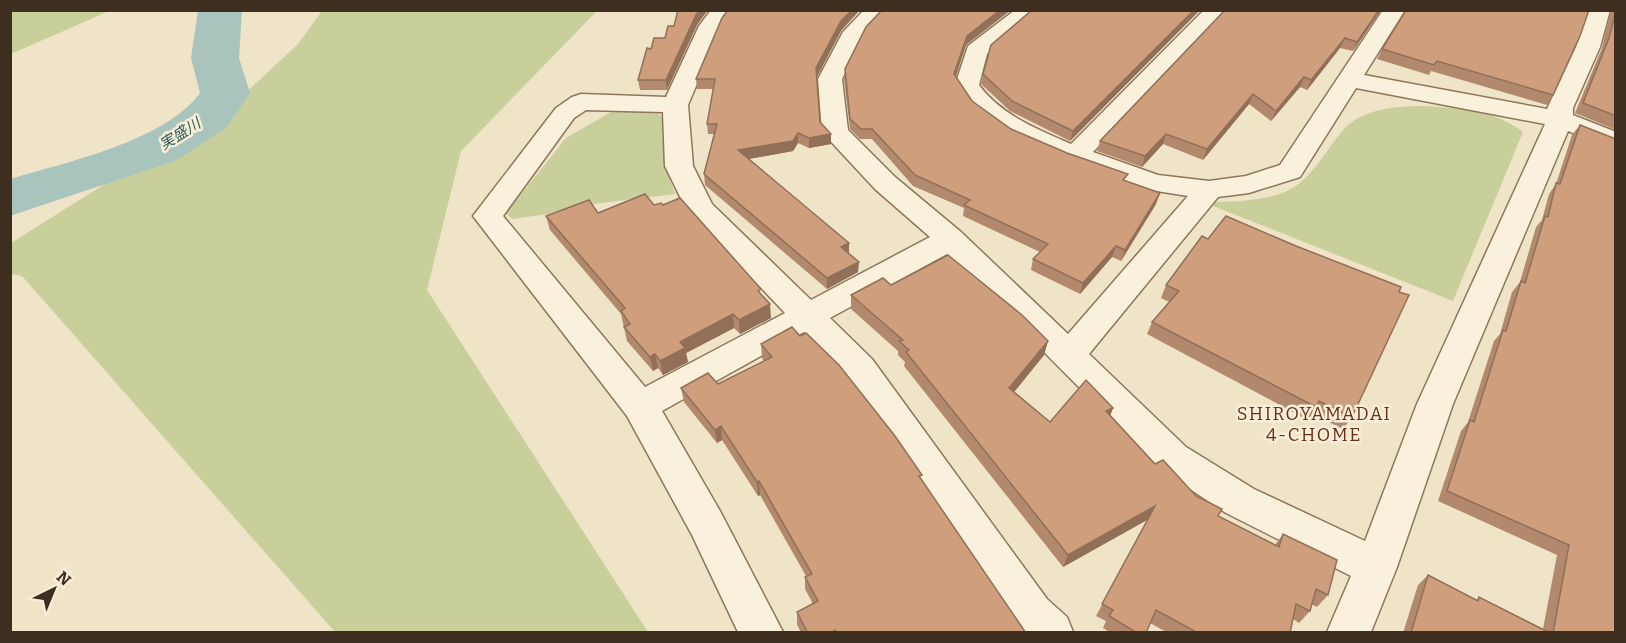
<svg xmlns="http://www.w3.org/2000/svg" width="1626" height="643" font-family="Bitter,'Noto Sans JP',serif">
  <rect width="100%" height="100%" fill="#f0e4c8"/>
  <!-- green -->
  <g fill="#c9cf9b">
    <path d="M11,10H109V11L11,54Z"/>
    <path d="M322,11H597L461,151L427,290L648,632H335L22,276L11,274V243L237,101L298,44Z"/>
    <path d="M1425,106C1458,108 1497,111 1523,132L1453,301L1213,206L1215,202C1240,201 1274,201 1296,186C1316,171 1327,149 1343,130C1363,108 1398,106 1425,106Z"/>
    <path d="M611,112H656L669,122C663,149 665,169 675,194L577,206L570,211L512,219L506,213L566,138Z"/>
  </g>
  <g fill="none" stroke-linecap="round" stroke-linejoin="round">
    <!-- river -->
    <path fill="#a9c4bc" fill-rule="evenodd" d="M198,10H242L239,58L250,93L227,127L177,160L10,216V179C67,162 165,141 200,93L191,58Z"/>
    <!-- minor casing -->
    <g stroke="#8d765c" stroke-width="3">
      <path id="minor" d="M711,10H734L721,27L688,105L693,166L712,204L811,300L930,237L875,189L822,132L818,79L843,32L864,10H888L864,35L842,79L848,130L895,177L961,232L1068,334L1188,196L1144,189L1065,161L1010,137L972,110L955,85L968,46L1015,10H1040L987,54L979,85C1001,115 1037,129 1071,144L1204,10H1228L1093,152L1158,175L1209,181L1246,176L1280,165L1383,10H1405L1364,75L1547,109L1576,47L1588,10H1610L1600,47L1573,108V115L1616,132V150L1568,131L1453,404L1397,567L1371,632H1327L1351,576L1226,513L1160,469L947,254L830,318L872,359L1047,599L1067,617L1073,632H1021L1017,629L848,377L804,332L662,411L720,511L783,632H738L692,535L627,416L473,216L556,108L572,97L581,94L666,97L699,26ZM1356,88L1545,124L1417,404L1365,541L1254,489L1186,447L1089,354L1218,197L1249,193L1300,177ZM586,110L663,112L665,166L686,209L785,313L645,387L503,216L574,118Z"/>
    </g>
    <!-- minor -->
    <use href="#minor" fill="#faf1dc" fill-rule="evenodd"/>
  </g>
  <!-- wall -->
  <g fill="#b2896c">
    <path d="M1200,10L1070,141L1010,111L981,84L983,74Z"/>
    <path d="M1381,10L1353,51L1340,48L1307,90L1300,87L1271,121L1249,104L1203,160L1163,144L1142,167L1097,151L1100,141Z"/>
    <path d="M1406,10L1553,95L1547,105L1431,71L1429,75L1377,59L1382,49Z"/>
    <path d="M1611,10H1616V130L1575,113L1602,48Z"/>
    <path d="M697,25L667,90H640L638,80L651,49L665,38Z"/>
    <path d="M841,31L817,77L820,122L831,144L809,148L798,143L793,151L748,159L849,253L858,272L827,289L705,185L704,174L714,134H708L707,124L714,89H697L696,79Z"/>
    <path d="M966,45L956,76L972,101L1011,129L1126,181L1156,204L1121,261L1112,257L1080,294L1031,270L1033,259L1040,252L963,216L964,208L913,186L872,139H860L850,129L844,79L845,69Z"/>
    <path d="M1580,125L1616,633H1403L1418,585L1428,575L1476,600L1479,597L1543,629L1557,555L1438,501L1461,431L1468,422L1494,341L1500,334L1512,292L1520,282L1536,227L1542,220L1549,194L1556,184L1572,135Z"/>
    <path d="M654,205L761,294L771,318L740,334L734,328L686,353L688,362L663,375L658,368L653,371L627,341L621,314L550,230L546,216L598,213Z"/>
    <path d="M1202,236L1352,417L1343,429L1312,414L1308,420L1147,334L1152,322L1169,302L1161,298L1166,285Z"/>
    <path d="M891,285L1048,341L1044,355L1014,392L1050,422L1113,408L1110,416L1155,464L1196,496L1218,516L1275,545L1283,534L1328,595L1317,607L1311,604L1310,611L1299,623L1293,619L1290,633H1168L1150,623L1146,633H1111L1103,628L1106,621L1096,616L1148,519L1063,567L904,366L905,362L898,355V351L851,309V295Z"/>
    <path d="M761,344L921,479L1026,633H801L797,624V612L813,604L805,589V577L806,576L760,495L758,496L722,440L717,443L684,402L681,388L718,384L764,361L762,358Z"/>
  </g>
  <!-- shaded-wall -->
  <g fill="#916f58">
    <path d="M700,10H708L697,25L667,90L666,80L696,15Z"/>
    <path d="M852,10H860L841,31L816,78V68L841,21Z"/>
    <path d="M1000,10H1011L966,45L953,84L954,74L967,36Z"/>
    <path d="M1194,10H1200L1070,141L1073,131Z"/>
    <path d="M1379,10H1381L1353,51L1357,42Z"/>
    <path d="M1345,38L1340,48L1307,90L1311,80Z"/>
    <path d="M1304,77L1300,87L1271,121L1276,111Z"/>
    <path d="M1253,94L1249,104L1203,160L1207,149Z"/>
    <path d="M798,133V143L793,151L738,161V150Z"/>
    <path d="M831,134V144L809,148V138Z"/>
    <path d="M1166,134L1163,144L1142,167L1145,156Z"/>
    <path d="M1160,193L1156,204L1121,261L1125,250Z"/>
    <path d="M849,243V253L841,247Z"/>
    <path d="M1116,246L1112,257L1080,294L1083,283Z"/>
    <path d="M859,262L858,272L827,289V278Z"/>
    <path d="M770,304L771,318L740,334L739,320Z"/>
    <path d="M733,314L734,328L686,353L688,362L663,375L660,361L680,342Z"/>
    <path d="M1048,341L1044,355L1006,402L1009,388Z"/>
    <path d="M655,354L658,368L653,371L650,357Z"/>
    <path d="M1113,408L1108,421L1106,411Z"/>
    <path d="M721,426L722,440L717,443L715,430Z"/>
    <path d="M759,481L760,495L758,496L757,482Z"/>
    <path d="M1155,506L1149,519L1063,567L1068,555Z"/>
  </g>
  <!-- building -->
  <g fill="#cf9f7d" stroke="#916f58" stroke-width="1.5">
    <path d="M678,10H700L696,15L666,80H638L647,48L651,49L654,38H665L668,26H674Z"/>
    <path d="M728,10H852L841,21L816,68L820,122L831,134L809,138L798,133L793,141L738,150L849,243L841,247L859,262L827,278L704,174L717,124H707L715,79H696L722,18Z"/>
    <path d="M882,10H1000L967,36L954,74L972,101L1011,129L1067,153L1128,174L1123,180L1160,193L1125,250L1116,246L1083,283L1033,259L1048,244L964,205L970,200L915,175L872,129H861L850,119L845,69L866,27Z"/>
    <path d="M1032,10H1194L1073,131L1012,101L983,74L991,45Z"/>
    <path d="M1225,10H1379L1357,42L1345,38L1311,80L1304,77L1276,111L1253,94L1207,149L1166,134L1145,156L1100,141Z"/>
    <path d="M1406,10H1589L1580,36L1553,95L1437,61L1434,65L1382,49Z"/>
    <path d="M1616,11V116L1583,103L1609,38Z"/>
    <path d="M1580,125L1616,139V633H1553L1569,545L1447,491L1470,420L1474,422L1503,330L1506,331L1521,281L1525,283L1545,216L1548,217L1556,183L1560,184Z"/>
    <path d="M645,194L654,205L661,203L663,205L680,198L761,289L758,291L770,304L739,320L733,314L680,342L685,348L660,361L655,354L650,357L624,327L630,324L621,311L625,308L546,216L589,200L598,213Z"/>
    <path d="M1226,216L1296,246L1401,287L1399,292L1409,295L1352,417L1319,401L1316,407L1152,322L1179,291L1166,285L1202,236L1208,239Z"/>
    <path d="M948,255L1022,315L1048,341L1009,388L1050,422L1086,380L1113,408L1106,411L1155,464L1163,460L1196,496L1222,509L1218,516L1279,547L1283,534L1337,560L1328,595L1316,589L1310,611L1296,604L1290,633H1198L1156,610L1146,633H1137L1109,616L1113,610L1102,604L1155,506L1068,555L906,352L909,350L899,341L903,340L851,295L883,278L891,285Z"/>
    <path d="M792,327L800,336L806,333L839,365L895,436L922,475L919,476L1026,633H836L835,630L831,633H808L797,612L818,601L805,577L812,574L759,481L757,482L721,426L715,430L681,388L708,373L718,384L772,357L761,344Z"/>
    <path d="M1428,575L1478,601L1479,597L1550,633H1411Z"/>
  </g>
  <g text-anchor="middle" stroke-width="5" stroke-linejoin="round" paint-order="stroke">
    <!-- far-water labels -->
    <g font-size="15" font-style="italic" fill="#2f5d5a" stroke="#f7eed8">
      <text transform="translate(180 134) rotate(-32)" y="5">実盛川</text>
    </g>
    <!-- neighbourhood labels -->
    <g font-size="18" letter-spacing="1.5" fill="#6b2e1e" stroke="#f7eed8">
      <text x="1314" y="420">SHIROYAMADAI<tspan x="1314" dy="21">4-CHOME</tspan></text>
    </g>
  </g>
  <!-- border -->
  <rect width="1626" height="643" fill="none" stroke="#3d2e20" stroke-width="24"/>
  <!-- north arrow -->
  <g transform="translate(54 589) rotate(43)" stroke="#f7eed8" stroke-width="4.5" paint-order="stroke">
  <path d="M0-4.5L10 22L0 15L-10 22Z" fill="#3d2e20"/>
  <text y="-9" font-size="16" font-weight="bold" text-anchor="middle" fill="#3d2e20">N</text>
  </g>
</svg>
